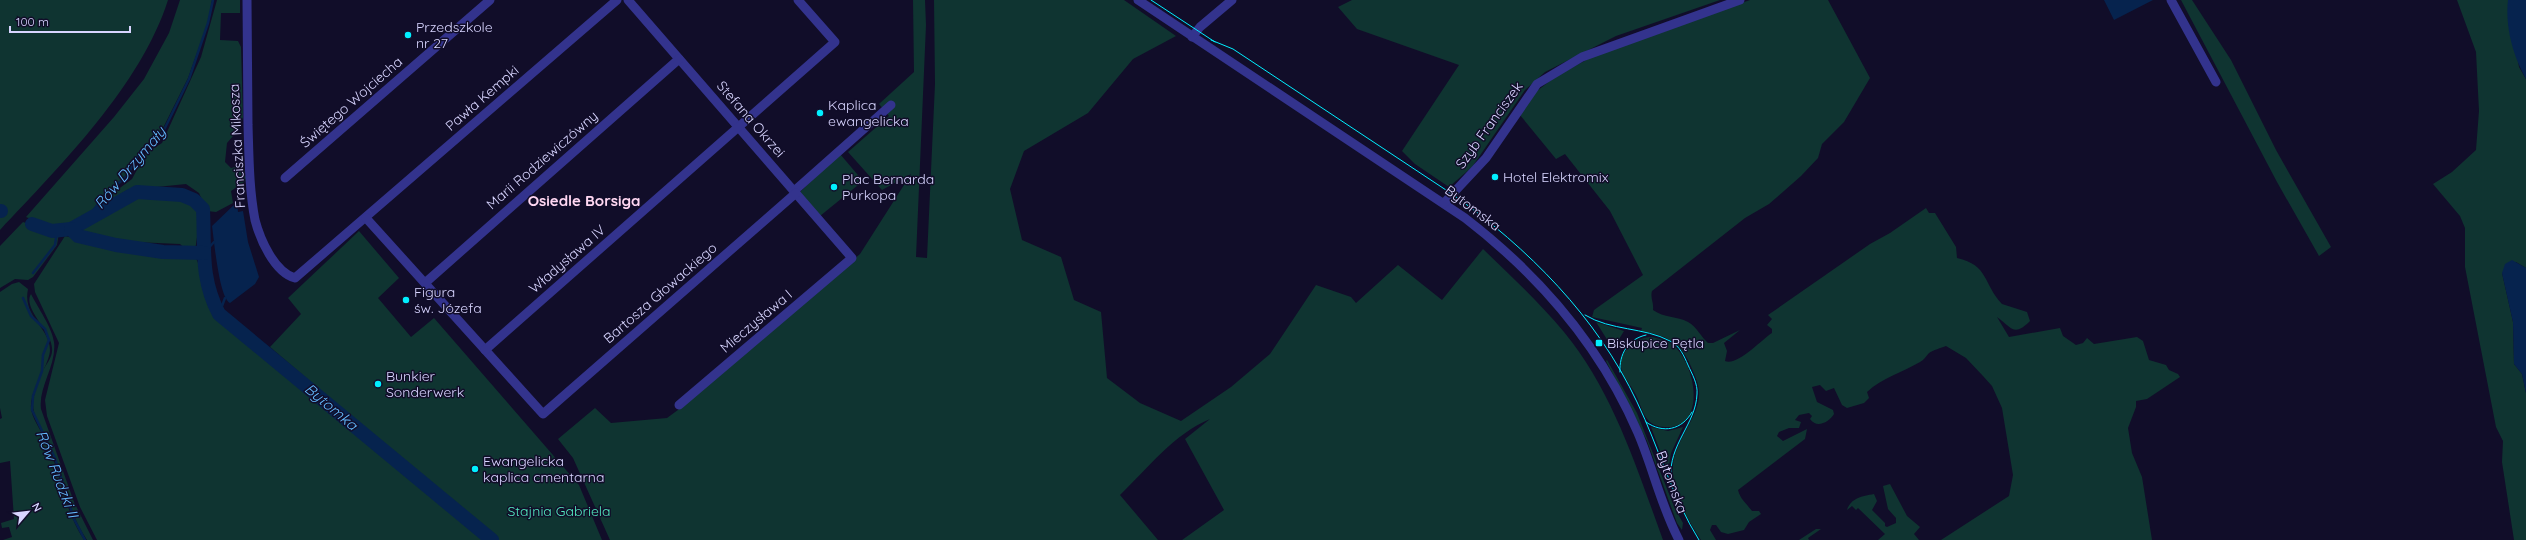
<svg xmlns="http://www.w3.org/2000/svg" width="2526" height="540" font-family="Quicksand,sans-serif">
  <rect width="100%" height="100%" fill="#110d29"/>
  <!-- green -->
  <g fill="#0f3431">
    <path d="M0,0H168C141,85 61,165 0,230Z"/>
    <path d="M180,0H212L208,22L188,78L162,130L139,152L126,175L106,193L84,220L70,227H50L26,217L114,117L144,79L169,33Z"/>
    <path d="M217,0H240V13H221L220,40L238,41L241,47L243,117L239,129L227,143L225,162L231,168L243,165L247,180L231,191L233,203L216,212L207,211L199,193L186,184L127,190L108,202L113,193L132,179L146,153L162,143L201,57Z"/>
    <path d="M913,0H925L926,25L916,257L927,258L935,84L934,0H1124L1176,36L1133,59L1088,113L1024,151L1010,189L1022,240L1061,257L1074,300L1101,312L1107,378L1140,403L1181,421L1231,387L1270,354L1316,285L1351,297L1356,303L1398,265L1442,300L1483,249C1510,275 1539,302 1564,332C1613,391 1637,469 1663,540H1182L1224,510L1185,439L1210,419C1175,433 1147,469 1120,495L1158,540H610L573,458L558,439L595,408L611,423L667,418L682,407L860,254L911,174L882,190L848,152L889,116L879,104L914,72Z"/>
    <path d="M1352,0H1720L1616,36L1545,72L1525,90L1472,167L1449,187L1415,164L1402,151L1459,65L1357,29L1338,7Z"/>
    <path d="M1750,0H1828L1870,78L1844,122L1822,144L1818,158L1801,176L1769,204L1745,218L1652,291C1650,298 1654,303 1653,310C1664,318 1677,316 1688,322C1697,327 1701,337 1708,343H1713L1740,330L1724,343L1727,351L1725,361C1738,366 1761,340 1772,333V329L1767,325L1772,319L1768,315L1870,244L1890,233L1926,208L1929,213H1935L1956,247L1957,258C1989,265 1983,284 2002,304L2027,312L2030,321C2014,337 2012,328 1997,317L2009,337L2060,328L2063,336L2076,345L2083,343L2087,338L2094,344L2137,337L2143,341L2149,360L2166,365L2169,370L2178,374L2180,377L2147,399L2136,401V407L2128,428L2132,453L2142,477L2152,540H1941L2009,496L2013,475L2002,408L1992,386L1983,376L1966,358L1946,346C1941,348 1933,350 1929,353C1926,356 1924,360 1920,362C1903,372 1882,378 1867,392L1869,398L1864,403L1847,408L1842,405L1834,388L1826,391L1820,385L1812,387L1817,402L1833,410L1834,414C1829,422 1817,429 1810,419L1812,416L1809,413L1799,415L1795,420L1801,422L1799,428H1789L1779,432L1777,436L1783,441L1807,429L1805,439L1738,490C1740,499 1747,504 1752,511H1759L1761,514L1749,522L1744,530L1728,534L1721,532L1716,525H1712L1710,530L1716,540H1701C1687,518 1670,492 1673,465C1675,440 1701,415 1699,391C1698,381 1693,371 1689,362C1679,341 1664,335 1641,331L1642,328L1592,317L1594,310L1643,275L1610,211L1565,154L1556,159L1520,115L1533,94L1555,77L1599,53Z"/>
    <path d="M2181,0H2192L2231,60L2276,150L2331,247L2319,256L2277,182Z"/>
    <path d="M2457,0H2508L2519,67L2526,79V268L2516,262L2502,273L2513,322L2514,364L2522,374L2526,393V540H2514L2502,462L2503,441L2496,427L2465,267V228L2460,216L2433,184L2452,172L2476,150L2479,111L2476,52Z"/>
    <path d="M840,154L863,181L820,216L801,194V191Z"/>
    <path d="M146,196L185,199L201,209L195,251L187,250L180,244L135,242L81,232L80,229L82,226C102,215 123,199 146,196Z"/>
    <path d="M23,222L53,233H59L57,245L33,277L28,280L15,279L0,288V246Z"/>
    <path d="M359,231L399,278L378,298L411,337L434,318L579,485L602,540H496L270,347L301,314L288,298Z"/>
    <path d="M65,236L113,248L173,258L192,254V258H196C205,278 202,300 218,318L486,540H97L80,507L47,416L45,400L59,343L35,292L34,284Z"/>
    <path d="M19,282L28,289C22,317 50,327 50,350C50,363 32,387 31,405C30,416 41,430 46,441C61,473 64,510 84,540H3L12,537L9,527L2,528L1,523L14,519L10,461L0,463V419L2,418L0,408V292L12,284Z"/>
    <path d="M31,294C38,308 52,327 54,342C57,365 38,387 41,409L74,502L93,540H87C66,509 62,472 47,439C42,429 33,416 33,405C33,394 39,380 43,370C47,363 53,357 52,348C52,332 22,308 31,294Z"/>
    <path d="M1596,322L1624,331L1613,349Z"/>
    <path d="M1652,337C1660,339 1668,340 1674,346C1696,365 1708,430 1664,427C1658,427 1651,424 1648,420C1642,413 1640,403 1636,395C1632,387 1625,379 1622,371C1616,353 1636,336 1652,337Z"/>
    <path d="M1607,360L1637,413L1675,509L1683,523L1682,530L1677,523L1647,441L1606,361Z"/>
    <path d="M1651,427L1668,431L1683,427L1671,453L1668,472Z"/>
    <path d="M1890,484L1907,516L1920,527L1914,534L1919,540H1878L1885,534L1858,508L1856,510L1852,506L1847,510C1851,498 1862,496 1874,494L1877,501L1872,510L1885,523V526L1887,527L1896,523V518L1888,509L1883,486Z"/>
    <path d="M1816,529H1821L1808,538L1809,540H1799Z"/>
  </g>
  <!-- water -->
  <g fill="#06234e">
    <path d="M2104,0H2153L2114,20Z"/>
    <path d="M2508,0H2526V79C2513,56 2505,27 2508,0Z"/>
    <path d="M237,202L238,212L243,211L248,242L259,277L255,284L230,303C219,298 214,239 212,226Z"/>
    <path d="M2512,260L2526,268V393L2522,374L2514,364L2513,322L2502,273L2505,264Z"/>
  </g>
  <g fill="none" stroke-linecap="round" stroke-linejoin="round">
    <!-- stream -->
    <g stroke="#06234e" stroke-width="2.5">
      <path d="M85,221L106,194L127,176L140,152L163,132L189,79L208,23L213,0"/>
      <path d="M204,253L214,242"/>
      <path d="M33,273L55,245L57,231"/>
      <path d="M23,298L31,316L45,329L49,340L43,355L42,371L33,396L32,410L55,458L74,519L85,540"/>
      <path d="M219,314L225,298"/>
    </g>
    <!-- river -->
    <g stroke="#06234e" stroke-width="14">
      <path d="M0,211H1"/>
      <path d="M32,224L52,231L71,229L137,192L182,195L194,200L203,209C205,248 200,278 219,314L492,540"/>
      <path d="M71,229L78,236L116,245L163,252L204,253"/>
    </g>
    <!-- minor -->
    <g stroke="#33338d" stroke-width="9">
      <path d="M247,0C247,42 248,83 248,125C249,156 249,189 255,220C260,239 274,272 295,278L617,0"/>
      <path d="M628,0L852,258L679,405"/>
      <path d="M1138,0L1465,218C1539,275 1601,347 1638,433C1653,468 1661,506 1679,540"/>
      <path d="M2171,0L2216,82"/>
      <path d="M1192,37L1200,27L1232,0"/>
      <path d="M285,178L490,0"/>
      <path d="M794,191L891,105"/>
      <path d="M1444,203L1486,158L1537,84L1582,57L1740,0"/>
      <path d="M366,218L543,414L796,193"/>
      <path d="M425,283L679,59"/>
      <path d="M485,350L835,42L798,0"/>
    </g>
    <!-- tram -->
    <g stroke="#01efff" stroke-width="1">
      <path d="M1151,0L1215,42"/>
      <path d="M1211,40L1233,49L1452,194C1528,248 1597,317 1637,402C1659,448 1672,497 1699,540"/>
      <path d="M1585,315C1611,331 1644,327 1670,341C1680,346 1684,356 1688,365C1692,374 1698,384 1697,394C1696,424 1668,445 1671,478"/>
      <path d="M1620,372C1619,354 1628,339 1646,335"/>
      <path d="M1646,422C1663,434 1682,430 1692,412"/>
    </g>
  </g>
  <!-- markers -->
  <g fill="#01efff" stroke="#110d29" stroke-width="1.5">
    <circle cx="408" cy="35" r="4"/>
    <circle cx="820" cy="113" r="4"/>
    <circle cx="1495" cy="177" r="4"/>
    <circle cx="834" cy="187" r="4"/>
    <circle cx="406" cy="300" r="4"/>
    <rect x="1595" y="339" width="8" height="8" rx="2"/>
    <circle cx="378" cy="384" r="4"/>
    <circle cx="475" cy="469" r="4"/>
  </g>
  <g text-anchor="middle" stroke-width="3" stroke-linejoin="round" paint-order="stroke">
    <!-- poi labels -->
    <g font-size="14" fill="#d8d5ff" stroke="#110d29" text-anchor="start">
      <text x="416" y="32">Przedszkole<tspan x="416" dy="16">nr 27</tspan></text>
      <text x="828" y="110">Kaplica<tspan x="828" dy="16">ewangelicka</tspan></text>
      <text x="1503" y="182">Hotel Elektromix</text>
      <text x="842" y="184">Plac Bernarda<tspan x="842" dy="16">Purkopa</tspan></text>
      <text x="414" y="297">Figura<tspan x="414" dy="16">św. Józefa</tspan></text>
      <text x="1607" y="348">Biskupice Pętla</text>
      <text x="386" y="381">Bunkier<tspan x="386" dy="16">Sonderwerk</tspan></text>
      <text x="483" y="466">Ewangelicka<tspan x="483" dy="16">kaplica cmentarna</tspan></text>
    </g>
    <!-- street labels -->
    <g font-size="14" fill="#d8d5ff" stroke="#110d29">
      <text transform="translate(482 98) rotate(-41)" y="5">Pawła Kempki</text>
      <text transform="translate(351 102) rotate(-41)" y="5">Świętego Wojciecha</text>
      <text transform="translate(751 119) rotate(49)" y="5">Stefana Okrzei</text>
      <text transform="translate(1489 125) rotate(-54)" y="5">Szyb Franciszek</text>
      <text transform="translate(237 146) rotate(-93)" y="5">Franciszka Mikosza</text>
      <text transform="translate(542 160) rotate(-41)" y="5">Marii Rodziewiczówny</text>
      <text transform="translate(1473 208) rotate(37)" y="5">Bytomska</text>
      <text transform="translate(567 259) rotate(-41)" y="5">Władysława IV</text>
      <text transform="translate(660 293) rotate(-41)" y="5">Bartosza Głowackiego</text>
      <text transform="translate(756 321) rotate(-40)" y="5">Mieczysława I</text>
      <text transform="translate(1672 482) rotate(70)" y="5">Bytomska</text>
    </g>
    <!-- park labels -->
    <g font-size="14" fill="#53ecc1" stroke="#110d29">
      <text x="559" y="516">Stajnia Gabriela</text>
    </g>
    <!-- water labels -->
    <g font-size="15" font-style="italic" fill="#63bcff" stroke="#110d29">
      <text transform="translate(130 168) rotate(-50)" y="5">Rów Drzymały</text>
      <text transform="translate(331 407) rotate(40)" y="5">Bytomka</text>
      <text transform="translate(57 474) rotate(69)" y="5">Rów Rudzki II</text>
    </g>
    <!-- neighbourhood labels -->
    <g font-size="15" font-weight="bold" fill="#ffd7f2" stroke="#110d29">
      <text x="584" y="206">Osiedle Borsiga</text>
    </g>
  </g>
  <!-- north arrow -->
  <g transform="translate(28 512) rotate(62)" stroke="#110d29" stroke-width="3" paint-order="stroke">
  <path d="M0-3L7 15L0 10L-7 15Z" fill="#d8d5ff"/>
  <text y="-6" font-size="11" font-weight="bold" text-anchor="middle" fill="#d8d5ff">N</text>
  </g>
  <!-- scale -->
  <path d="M10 26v6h120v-6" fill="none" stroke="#d8d5ff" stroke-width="2"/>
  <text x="16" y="26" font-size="12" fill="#d8d5ff" stroke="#110d29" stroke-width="3" paint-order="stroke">100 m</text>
</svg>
